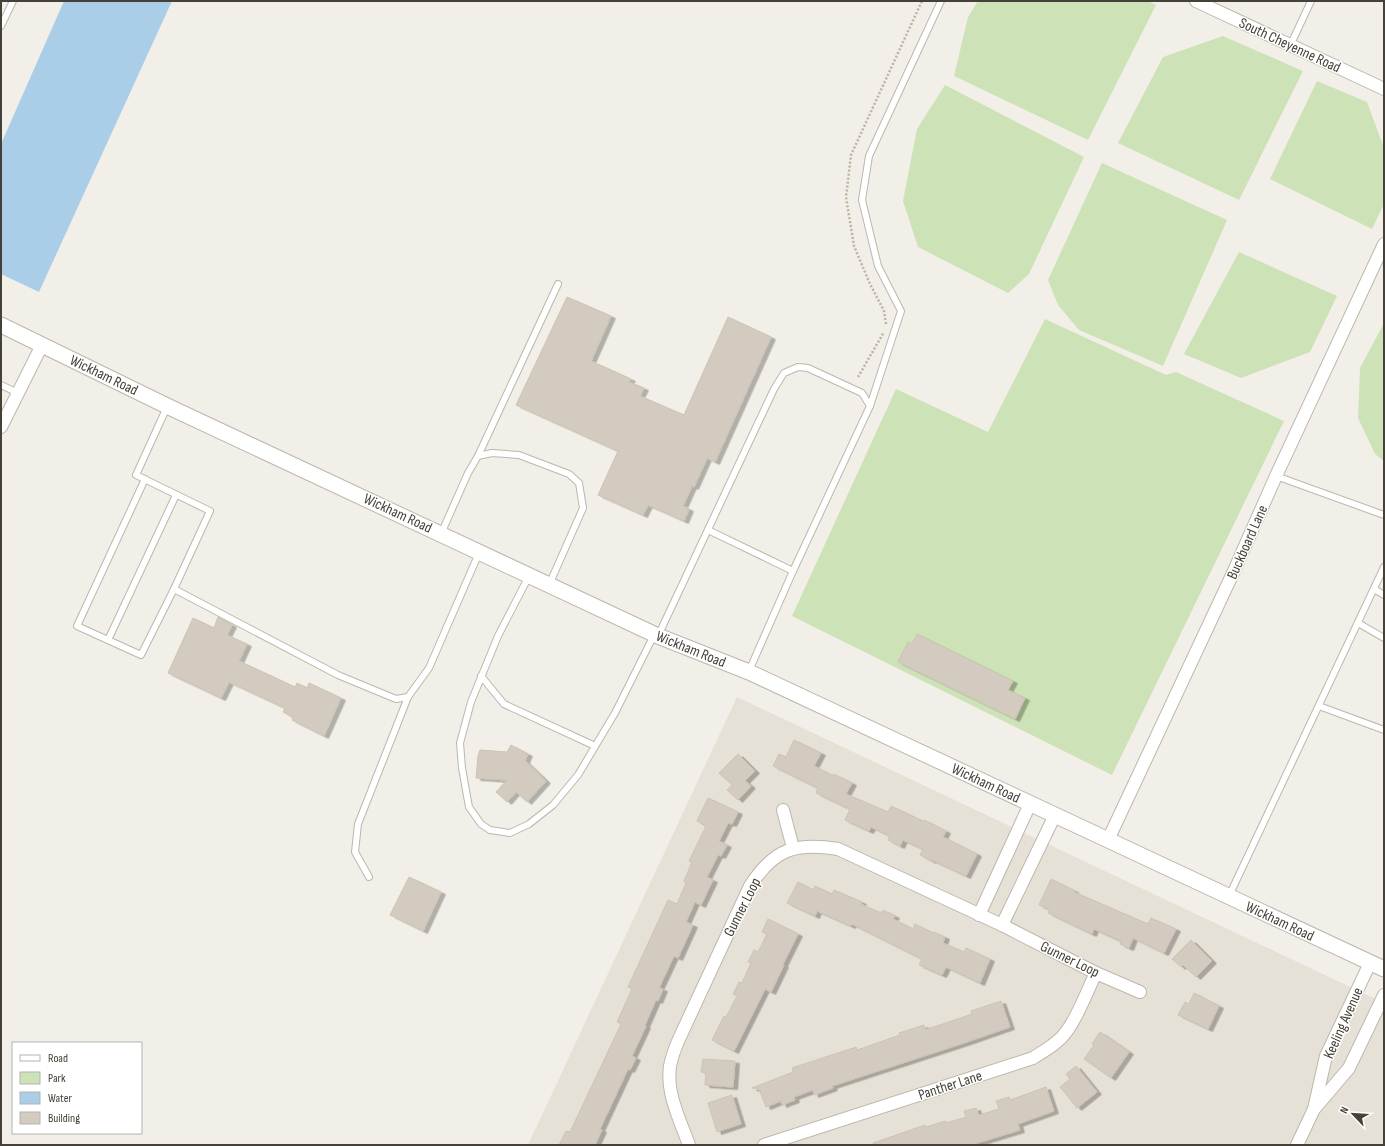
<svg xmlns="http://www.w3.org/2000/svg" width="1385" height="1146" font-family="'Sofia Sans Condensed',sans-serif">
  <defs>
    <filter id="shadow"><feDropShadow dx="4.5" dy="2.5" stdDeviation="0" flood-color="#0004"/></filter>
  </defs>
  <rect width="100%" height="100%" fill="#f2efe8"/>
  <!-- residential -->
  <path fill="#e6e1d7" d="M737,697L1384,1003V1145H528Z"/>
  <!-- green -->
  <g fill="#cde2b6">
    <path d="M978,1H1148L1156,5L1088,140L954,76L968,17Z"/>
    <path d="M1223,36L1303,71L1239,200L1118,143L1163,57Z"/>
    <path d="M1317,81L1367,102L1384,148V204L1372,229L1270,179Z"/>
    <path d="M945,85L1084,157L1029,274L1008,293L918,247L903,201L917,129Z"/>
    <path d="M1102,163L1227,220L1163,366L1079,330L1058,305L1048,280Z"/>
    <path d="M1239,252L1337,296L1310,352L1241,378L1184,354Z"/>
    <path d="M1045,319L1166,375L1176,372L1284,421L1112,775L792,616L896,389L988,432Z"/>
    <path d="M1384,323V461L1375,454L1358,418L1360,368Z"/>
  </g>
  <!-- water -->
  <path fill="#abcee8" d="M64,1H172L39,292L1,274V144Z"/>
  <!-- building -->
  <g fill="#d3cbbf" stroke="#cdc3b3" filter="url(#shadow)">
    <path d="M567,297L611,316L591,361L631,379L629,382L644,388L640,396L684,415L728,317L771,337L715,462L707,458L694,487L692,486L683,506L689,509L684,521L648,505L643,515L598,495L618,451L516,405Z"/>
    <path d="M218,617L232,625L227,635L247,644L239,661L295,687L297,683L307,688L309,683L341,698L324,736L292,720L293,717L283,712L285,708L229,682L221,698L168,673L193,618L214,628Z"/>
    <path d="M917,634L1013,681L1008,690L1025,698L1015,719L898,662L908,642L912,644Z"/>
    <path d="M794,740L821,753L814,766L833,776L834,774L852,783L846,794L888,812L891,806L923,821L924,820L946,831L943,837L977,854L966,876L932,860V861L920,855L923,849L903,840L900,846L888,840L890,836L871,827L869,831L845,820L850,809L816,793L818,788L773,766L779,754L786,757Z"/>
    <path d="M511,745L528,754L525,761L546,781L527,802L516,792L507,802L496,792L507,780L476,778L478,756L480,750L507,752Z"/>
    <path d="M738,754L755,771L745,781L751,786L738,800L727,790L732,785L719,773Z"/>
    <path d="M708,798L738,812L732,824L728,823L719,841L727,845L721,856L718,855L707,877L713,880L701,905L695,902L686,922L693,925L678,958L674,956L665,975L659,988L663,989L658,1001L656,1000L645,1025L646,1026L632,1056L636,1058L630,1070L628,1069L600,1129L602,1130L595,1145H559L566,1131L570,1132L621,1024L617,1022L632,989L628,987L668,900L677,904L686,883L684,881L692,862L689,861L706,826L697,821Z"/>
    <path d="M409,877L441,892L423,931L390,915Z"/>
    <path d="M1051,879L1075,891L1074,892L1148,924L1151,918L1176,929L1164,953L1133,938L1129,948L1120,944L1121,941L1094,929L1092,934L1048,913L1050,910L1039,905Z"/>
    <path d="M798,882L813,890L815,886L832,894L834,890L862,902L861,904L881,913L883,910L895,916L893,919L913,929L915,924L933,933L934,932L945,937L943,943L964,952L966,948L990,959L980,983L946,967L942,975L919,965L922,959L852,924L851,926L817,911L815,916L787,903Z"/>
    <path d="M768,919L798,934L783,964L784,965L771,992L765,989L734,1051L712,1040L724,1016L726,1017L737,996L733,994L739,982L742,983L751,963L748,962L754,950L758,952L767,934L762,932Z"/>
    <path d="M1191,940L1212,961L1196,977L1183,965L1181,967L1172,959Z"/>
    <path d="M1194,993L1219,1006L1208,1029L1178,1015L1185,1002L1189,1004Z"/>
    <path d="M1001,1001L1010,1027L967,1042L832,1086L833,1088L814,1095L813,1090L794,1097L795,1100L782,1105L781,1101L766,1107L759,1089L752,1088L793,1072L792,1068L856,1047L857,1050L900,1035L899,1033L924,1025L925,1030L972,1014L971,1011Z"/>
    <path d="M1100,1032L1129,1052L1111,1078L1084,1059L1094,1045L1092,1044Z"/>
    <path d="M703,1059L735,1061L733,1087L705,1085L706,1073L701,1072Z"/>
    <path d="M1076,1066L1097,1092L1077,1108L1060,1087L1070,1079L1066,1074Z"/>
    <path d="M1046,1087L1054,1111L1018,1124L1020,1130L971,1145H874L873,1143L925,1125L926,1127L945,1121L946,1123L966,1117L964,1111L976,1108L979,1115L999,1109L996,1101L1009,1097L1010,1100Z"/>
    <path d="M732,1095L741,1124L717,1132L708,1103Z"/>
  </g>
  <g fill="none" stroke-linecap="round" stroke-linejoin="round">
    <!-- service casing -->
    <g stroke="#bdb7ac" stroke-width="8">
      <g id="service">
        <path d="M1,26L13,1"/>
        <path d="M1290,46L1311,1"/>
        <path d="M1,385L18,393"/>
        <path d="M870,406L901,311L878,266L862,200L869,156L941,1"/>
        <path d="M167,407L136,475L210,511L174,589L338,675L396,699L408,697L429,668L479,553"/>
        <path d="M478,456L558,284"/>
        <path d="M1276,476L1384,515"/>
        <path d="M145,479L77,626L141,655L174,589"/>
        <path d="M708,530L793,571"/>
        <path d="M441,534L468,473L478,456L492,453L519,455L569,474L579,483L583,508L549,585"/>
        <path d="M529,576L498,636L471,702L460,743L462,768L469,807L481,824L490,830L510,833L529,824L553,805L578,775L615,713L654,635"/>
        <path d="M1374,589L1384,595"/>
        <path d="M1358,623L1384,638"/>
        <path d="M658,636L774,389L784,373L798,367L808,368L862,393L870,406L793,571L749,671"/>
        <path d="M108,640L176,495"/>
        <path d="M481,676L504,704L595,746"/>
        <path d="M1319,706L1384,730"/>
        <path d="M369,877L355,852L358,824L408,697"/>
        <path d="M1229,896L1384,567"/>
      </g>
    </g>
    <!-- minor casing -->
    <g stroke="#bdb7ac" stroke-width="14">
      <g id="minor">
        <path d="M1196,1L1384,89"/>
        <path d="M1,427L42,345"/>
        <path d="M783,810L793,848"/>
        <path d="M1108,840L1233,573L1276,476L1384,244"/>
        <path d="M979,915L1030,804"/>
        <path d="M1002,925L1055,815"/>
        <path d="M1315,1108L1349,1068L1384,995"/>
        <path d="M689,1145C680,1120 666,1093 670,1066C672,1056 675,1048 679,1039L750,886C774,849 795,842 838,849L1002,925L1096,973L1140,992"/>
        <path d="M764,1145L1033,1058C1042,1052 1052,1047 1061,1038C1075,1024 1087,991 1096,973"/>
        <path d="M1297,1145L1314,1109L1326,1056L1370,963"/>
      </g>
    </g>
    <!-- tertiary casing -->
    <g stroke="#bdb7ac" stroke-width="17">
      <path id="tertiary" d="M1,325L167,406L658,636L749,672L1384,969"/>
    </g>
    <!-- path -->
    <g stroke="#bdb39f" stroke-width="2.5" stroke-dasharray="2 2" stroke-linecap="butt">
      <path d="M886,324L884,311L870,284L854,246L846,197L851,155L922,1"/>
      <path d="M858,377L884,332"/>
    </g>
    <!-- service -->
    <use href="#service" stroke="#fff" stroke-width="6"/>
    <!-- minor -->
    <use href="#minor" stroke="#fff" stroke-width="12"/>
    <!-- tertiary -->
    <use href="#tertiary" stroke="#fff" stroke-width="15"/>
  </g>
  <g text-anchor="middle" stroke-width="3" stroke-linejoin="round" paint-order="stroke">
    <!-- street labels -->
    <g font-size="15" fill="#454038" stroke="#fff">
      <text transform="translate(1290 45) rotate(25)" y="5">South Cheyenne Road</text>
      <text transform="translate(104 375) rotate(26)" y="5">Wickham Road</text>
      <text transform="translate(398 513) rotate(25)" y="5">Wickham Road</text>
      <text transform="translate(1247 542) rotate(-66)" y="5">Buckboard Lane</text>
      <text transform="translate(691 649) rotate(22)" y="5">Wickham Road</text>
      <text transform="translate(986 783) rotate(25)" y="5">Wickham Road</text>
      <text transform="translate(742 907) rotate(-63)" y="5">Gunner Loop</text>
      <text transform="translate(1280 921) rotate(25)" y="5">Wickham Road</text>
      <text transform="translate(1070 959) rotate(26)" y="5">Gunner Loop</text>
      <text transform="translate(1343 1023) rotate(-66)" y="5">Keeling Avenue</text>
      <text transform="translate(950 1085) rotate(-18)" y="5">Panther Lane</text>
    </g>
  </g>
  <!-- border -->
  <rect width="1385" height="1146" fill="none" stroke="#454038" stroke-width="4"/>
  <!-- legend -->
  <rect x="12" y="1042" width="130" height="92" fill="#ffffff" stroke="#b5b3af"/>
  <rect x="20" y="1055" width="20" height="6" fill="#ffffff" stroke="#b5b3af"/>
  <text x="48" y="1062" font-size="12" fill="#454038">Road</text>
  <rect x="20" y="1072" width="20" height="12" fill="#cde2b6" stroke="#b5b3af"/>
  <text x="48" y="1082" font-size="12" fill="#454038">Park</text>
  <rect x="20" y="1092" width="20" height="12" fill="#abcee8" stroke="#b5b3af"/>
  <text x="48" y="1102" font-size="12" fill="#454038">Water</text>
  <rect x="20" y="1112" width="20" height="12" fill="#d3cbbf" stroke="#b5b3af"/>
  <text x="48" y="1122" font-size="12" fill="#454038">Building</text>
  <!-- north arrow -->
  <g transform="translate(1353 1114) rotate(295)" stroke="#ffffff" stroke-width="3" paint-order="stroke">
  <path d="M0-3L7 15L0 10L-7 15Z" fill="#454038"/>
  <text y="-6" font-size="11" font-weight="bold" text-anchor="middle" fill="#454038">N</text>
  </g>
</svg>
